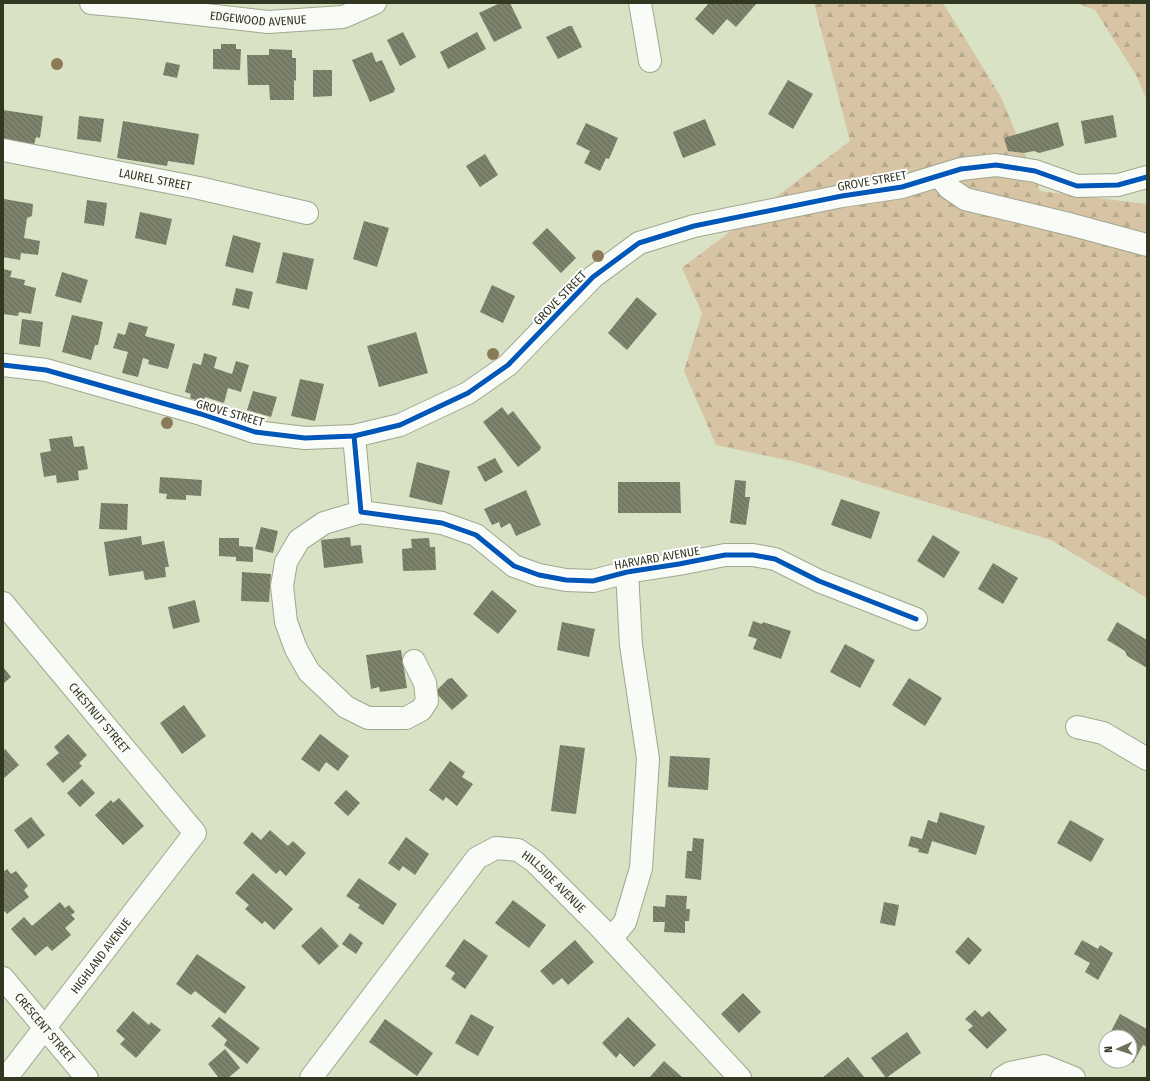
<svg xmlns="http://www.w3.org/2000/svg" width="1150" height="1081" font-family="'Fira Sans Condensed',sans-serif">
  <defs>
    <pattern id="forest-firs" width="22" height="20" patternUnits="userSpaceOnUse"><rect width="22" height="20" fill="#d6c4a4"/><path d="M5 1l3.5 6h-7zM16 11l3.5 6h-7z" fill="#b8a98d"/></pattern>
    <pattern id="building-back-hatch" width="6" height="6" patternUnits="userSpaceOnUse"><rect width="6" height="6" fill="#7c826b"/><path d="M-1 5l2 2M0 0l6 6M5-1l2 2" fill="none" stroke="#666b58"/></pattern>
  </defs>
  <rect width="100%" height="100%" fill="#d9e2c4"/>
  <!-- forest -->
  <g fill="url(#forest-firs)">
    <path d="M814,3H943L1001,97L1040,191L1147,204V598L1051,540L796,462L716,445L684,371L702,313L682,268L850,141Z"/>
    <path d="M1077,3H1147V100L1136,75L1095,10Z"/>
  </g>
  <!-- building -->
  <g fill="url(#building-back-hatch)">
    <path d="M500,3H510L522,28L494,42L479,13Z"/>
    <path d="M709,3H757L736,27L727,19L713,35L695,19Z"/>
    <path d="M569,26H572L582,47L558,59L546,37Z"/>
    <path d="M403,32L416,57L400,66L387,40Z"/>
    <path d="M477,32L486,49L448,69L440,52Z"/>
    <path d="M221,44H236V49H241L240,70L213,69V49H221Z"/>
    <path d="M269,49L292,50V58H296V81L294,80V100H270L269,85H248L247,55H269Z"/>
    <path d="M372,52L376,62L382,60L395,89L394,92L370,102L352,60Z"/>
    <path d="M166,62L180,65L177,78L163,75Z"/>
    <path d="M313,70H332V96L313,97Z"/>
    <path d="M788,80L813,94L793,129L768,114Z"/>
    <path d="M3,110L43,116L40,138L36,137L34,145L3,142Z"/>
    <path d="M1113,115L1117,137L1085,144L1081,121Z"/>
    <path d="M79,116L104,119L101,142L77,139Z"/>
    <path d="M705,119L716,145L683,158L673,132Z"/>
    <path d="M123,121L199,134L194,165L168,161L167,166L117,158Z"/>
    <path d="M1058,122L1064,145L1061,147L1039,153L1034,151L1024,153L1008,151L1004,138Z"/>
    <path d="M586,123L618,138L609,159L606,158L600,171L584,163L590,151L576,144Z"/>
    <path d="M485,154L498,175L480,187L466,166Z"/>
    <path d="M4,199L33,204L32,216L27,218L24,238L40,241L38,255L21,253L20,260L3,257Z"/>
    <path d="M87,200L107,203L104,226L84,223Z"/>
    <path d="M140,212L172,219L166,245L135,238Z"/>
    <path d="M364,221L389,228L377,267L353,259Z"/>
    <path d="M547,228L576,258L561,273L532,243Z"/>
    <path d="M233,235L261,243L253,273L225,266Z"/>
    <path d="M283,252L314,259L307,290L276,283Z"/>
    <path d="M3,269L12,271L10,277L25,280L24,285L36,288L31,314L19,312L18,316L3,314Z"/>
    <path d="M62,272L88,280L81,303L55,296Z"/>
    <path d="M492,285L515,296L503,323L480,312Z"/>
    <path d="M236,288L253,292L249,309L232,305Z"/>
    <path d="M637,297L657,314L627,350L608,333Z"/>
    <path d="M72,315L103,322L98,345H95L91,360L62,352Z"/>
    <path d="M22,319L43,322L40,347L19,344Z"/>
    <path d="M129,322L148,327L145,336L175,344L168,369L148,364L149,360L143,358L138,377L122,373L128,352L113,348L118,333L125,335Z"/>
    <path d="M416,332L428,373L379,387L367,346Z"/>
    <path d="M204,353L217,357L214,368L232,374L236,361L249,365L241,392L228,388L224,403L205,397L203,402L190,398L191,394L185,392L193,363L201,365Z"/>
    <path d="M300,379L324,384L315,421L291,416Z"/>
    <path d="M253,391L277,397L271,417L247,410Z"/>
    <path d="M502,407L508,415L513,411L541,447L540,450L518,467L483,422Z"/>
    <path d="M72,436L74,447L84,446L88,469L78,471L79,480L57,483L56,475L44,477L40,453L51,451L49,439Z"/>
    <path d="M495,458L503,472L485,482L477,467Z"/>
    <path d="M417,462L450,471L442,505L409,497Z"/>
    <path d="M160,477L202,480L201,496L186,495V500L166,499L167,494L159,493Z"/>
    <path d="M735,480L746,481L745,497H750L746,525L730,523Z"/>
    <path d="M618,482H680L681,513H618Z"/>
    <path d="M526,490L541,525L516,536L510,523L501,528L499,522L492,525L484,509Z"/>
    <path d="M841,499L880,512L871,539L831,525Z"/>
    <path d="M101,503L128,504L127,530L99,529Z"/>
    <path d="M261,527L278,531L273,553L255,549Z"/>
    <path d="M933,535L960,552L944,578L917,561Z"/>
    <path d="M141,536L142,545L164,541L169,567H165L166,577L145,580L143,571L109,576L104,542Z"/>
    <path d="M350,537L351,546L361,545L363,563L324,568L321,540Z"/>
    <path d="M219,538H239V546L253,547V562L236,561V557L219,556Z"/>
    <path d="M429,538L430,547H435L436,570L403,571L402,549L412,548L411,539Z"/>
    <path d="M993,563L1018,578L1003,604L978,589Z"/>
    <path d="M242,572L271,574L269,602L241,601Z"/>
    <path d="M492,590L517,611L498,634L473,614Z"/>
    <path d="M195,600L200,622L173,629L168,607Z"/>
    <path d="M753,621L762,624L763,622L791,631L781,659L753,649L757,639L748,636Z"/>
    <path d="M562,622L595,629L589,657L557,650Z"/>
    <path d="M1117,622L1147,640V668L1127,656L1125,651L1107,640Z"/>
    <path d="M845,644L875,660L860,688L830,672Z"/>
    <path d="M401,650L407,688L380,692L379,687L371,689L366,655Z"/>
    <path d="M3,667L11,677L3,684Z"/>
    <path d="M452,678L468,696L452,710L435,692L448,679Z"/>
    <path d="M909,678L942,698L925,726L892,705Z"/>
    <path d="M184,705L206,736L182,754L160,723Z"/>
    <path d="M68,734L87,755L79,763L82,766L63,783L46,764L59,753L54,747Z"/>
    <path d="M320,734L349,756L338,771L326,762L319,772L301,759Z"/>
    <path d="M560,745L585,748L576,814L551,811Z"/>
    <path d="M5,749L19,765L3,779V751Z"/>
    <path d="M670,756L710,758L708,790L668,787Z"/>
    <path d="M450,761L465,772L462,777L473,784L457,806L446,797L443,801L429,790Z"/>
    <path d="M82,779L95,793L80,807L67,793Z"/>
    <path d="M346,790L360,803L348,816L334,803Z"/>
    <path d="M119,798L144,826L123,845L95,815L111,800L113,803Z"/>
    <path d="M940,812L985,826L976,855L932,841L928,854L918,852L919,849L908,846L911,836L922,839L928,820L937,823Z"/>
    <path d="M31,817L45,835L28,849L14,830Z"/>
    <path d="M1070,820L1104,839L1091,862L1057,843Z"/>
    <path d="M270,830L288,846L293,841L306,853L286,876L280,870L276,874L243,843L252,832L261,840Z"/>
    <path d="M406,837L429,854L415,875L403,866L399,871L388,863Z"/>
    <path d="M693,838L704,839L701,880L685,878L687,851H692Z"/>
    <path d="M7,869L11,874L16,871L28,886L24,890L29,897L7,914L5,911L3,913V872Z"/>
    <path d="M253,873L293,909L274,930L265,921L262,924L245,909L249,905L235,893Z"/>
    <path d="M359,878L397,904L383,925L358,908L360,905L346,896Z"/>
    <path d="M666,895L687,896L686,909H690L689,921H685V933L664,932L665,922H653V906L665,907Z"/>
    <path d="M513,900L546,925L529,948L495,923Z"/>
    <path d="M60,902L65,908L69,905L75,912L71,915L75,919L65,928L71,935L52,951L47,946L35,956L11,929L24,917L32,926Z"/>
    <path d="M884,902L899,905L895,926L880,923Z"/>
    <path d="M321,927L339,946L319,965L301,946Z"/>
    <path d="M350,933L363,943L356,954L342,944Z"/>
    <path d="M968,937L982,950L969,965L955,952Z"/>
    <path d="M464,939L488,956L465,989L451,979L455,973L445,966Z"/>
    <path d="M575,940L594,962L568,985L562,978L553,985L540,971Z"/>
    <path d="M1082,940L1098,949L1100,945L1113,953L1098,980L1085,972L1090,963L1074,954Z"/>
    <path d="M197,954L246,987L225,1014L195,991L191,995L176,984Z"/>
    <path d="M743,993L761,1012L739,1033L721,1014Z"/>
    <path d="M975,1010L982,1017L989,1011L1007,1030L987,1049L968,1030L973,1026L965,1019Z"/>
    <path d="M133,1011L149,1025L151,1022L161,1030L136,1058L120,1044L125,1039L116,1031Z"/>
    <path d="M471,1014L494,1027L478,1056L455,1043Z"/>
    <path d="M1120,1014L1147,1029V1047L1143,1045L1133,1063L1130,1062V1037H1108Z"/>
    <path d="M219,1017L260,1048L247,1064L224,1045L227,1040L211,1026Z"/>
    <path d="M628,1017L656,1045L634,1067L620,1053L616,1058L602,1043Z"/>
    <path d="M385,1019L433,1053L417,1076L369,1042Z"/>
    <path d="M907,1032L921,1053L886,1078L871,1058Z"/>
    <path d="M225,1049L240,1068L228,1078H219L208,1064Z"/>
    <path d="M848,1057L865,1078H822Z"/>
    <path d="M664,1061L683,1078H649Z"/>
  </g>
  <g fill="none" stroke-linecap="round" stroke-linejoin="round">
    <!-- minor casing -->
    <g stroke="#a1a790" stroke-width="24">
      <g id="minor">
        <path id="s1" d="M91,3L135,7L268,22L343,17L375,3"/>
        <path d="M640,3L650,61"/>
        <path id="s2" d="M3,150L199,188L307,213"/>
        <path d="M939,176L949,188L965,199L1069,224L1147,245"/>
        <path d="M3,365L46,370L201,414L255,432L305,438L354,436L400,425L468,393L508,365L593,277L639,243L694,226L842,196L902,187L961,169L996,165L1035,171L1077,186L1118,185L1147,177"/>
        <path d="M354,436L361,512"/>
        <path id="s3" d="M3,603L195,833L6,1078"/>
        <path d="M414,661L425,683L427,701L421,710L406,718H368L346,707L309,672L296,649L286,622L282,586L286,562L299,540L324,523L361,512L442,523L476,535L514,566L539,575L566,580L593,581L627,572L679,564L725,555H753L775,559L819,581L916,619"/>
        <path d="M1077,727L1103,733L1147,759"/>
        <path d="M611,939L625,922L641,868L648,759L631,645L627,572"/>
        <path id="s4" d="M3,978L87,1078"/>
        <path id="s5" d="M311,1078L477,858L496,848L518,850L535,862L600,927L740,1078"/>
        <path d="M1002,1078L1010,1073L1044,1066L1074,1078"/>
      </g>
    </g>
    <!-- minor -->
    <use href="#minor" stroke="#f9fbf6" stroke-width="22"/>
    <!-- cycleway casing -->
    <g stroke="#fff" stroke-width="8">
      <g id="cycleway">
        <path d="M3,365L46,370L201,414L255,432L305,438L354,436L400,425L468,393L508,365L593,277L639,243L694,226L842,196L902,187L961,169L996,165L1035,171L1077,186L1118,185L1147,177"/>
        <path d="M354,436L361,512L442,523L476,535L514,566L539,575L566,580L593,581L627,572L679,564L725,555H753L775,559L819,581L916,619"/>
      </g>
    </g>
    <!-- cycleway -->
    <use href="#cycleway" stroke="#0057b8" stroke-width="5"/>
  </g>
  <!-- trees -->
  <g fill="#8a7a58">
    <circle cx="57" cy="64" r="6"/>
    <circle cx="598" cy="256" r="6"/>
    <circle cx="493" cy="354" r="6"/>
    <circle cx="167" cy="423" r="6"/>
  </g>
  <g text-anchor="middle" stroke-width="4" stroke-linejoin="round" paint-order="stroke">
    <!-- street labels -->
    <g font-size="12" fill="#313721" stroke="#fff">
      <text dy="4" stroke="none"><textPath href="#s1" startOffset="168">EDGEWOOD AVENUE</textPath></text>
      <text dy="4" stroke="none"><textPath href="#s2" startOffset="155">LAUREL STREET</textPath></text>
      <text transform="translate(872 181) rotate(-10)" y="4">GROVE STREET</text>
      <text transform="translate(560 298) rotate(-46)" y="4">GROVE STREET</text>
      <text transform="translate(230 413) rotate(16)" y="4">GROVE STREET</text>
      <text transform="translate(657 558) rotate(-10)" y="4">HARVARD AVENUE</text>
      <text dy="4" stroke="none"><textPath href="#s3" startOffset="150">CHESTNUT STREET</textPath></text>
      <text dy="4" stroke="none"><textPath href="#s5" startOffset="367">HILLSIDE AVENUE</textPath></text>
      <text transform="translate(101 956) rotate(-53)" y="4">HIGHLAND AVENUE</text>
      <text dy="4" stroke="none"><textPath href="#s4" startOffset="65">CRESCENT STREET</textPath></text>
    </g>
  </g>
  <!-- border -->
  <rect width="1150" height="1081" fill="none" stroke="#313721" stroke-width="8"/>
  <!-- north arrow -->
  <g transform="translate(1118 1049) rotate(267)"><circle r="19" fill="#ffffff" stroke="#adafa6"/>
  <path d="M0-3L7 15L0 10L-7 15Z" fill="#6c735a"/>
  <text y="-6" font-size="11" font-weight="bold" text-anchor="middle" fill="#313721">N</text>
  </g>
</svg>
